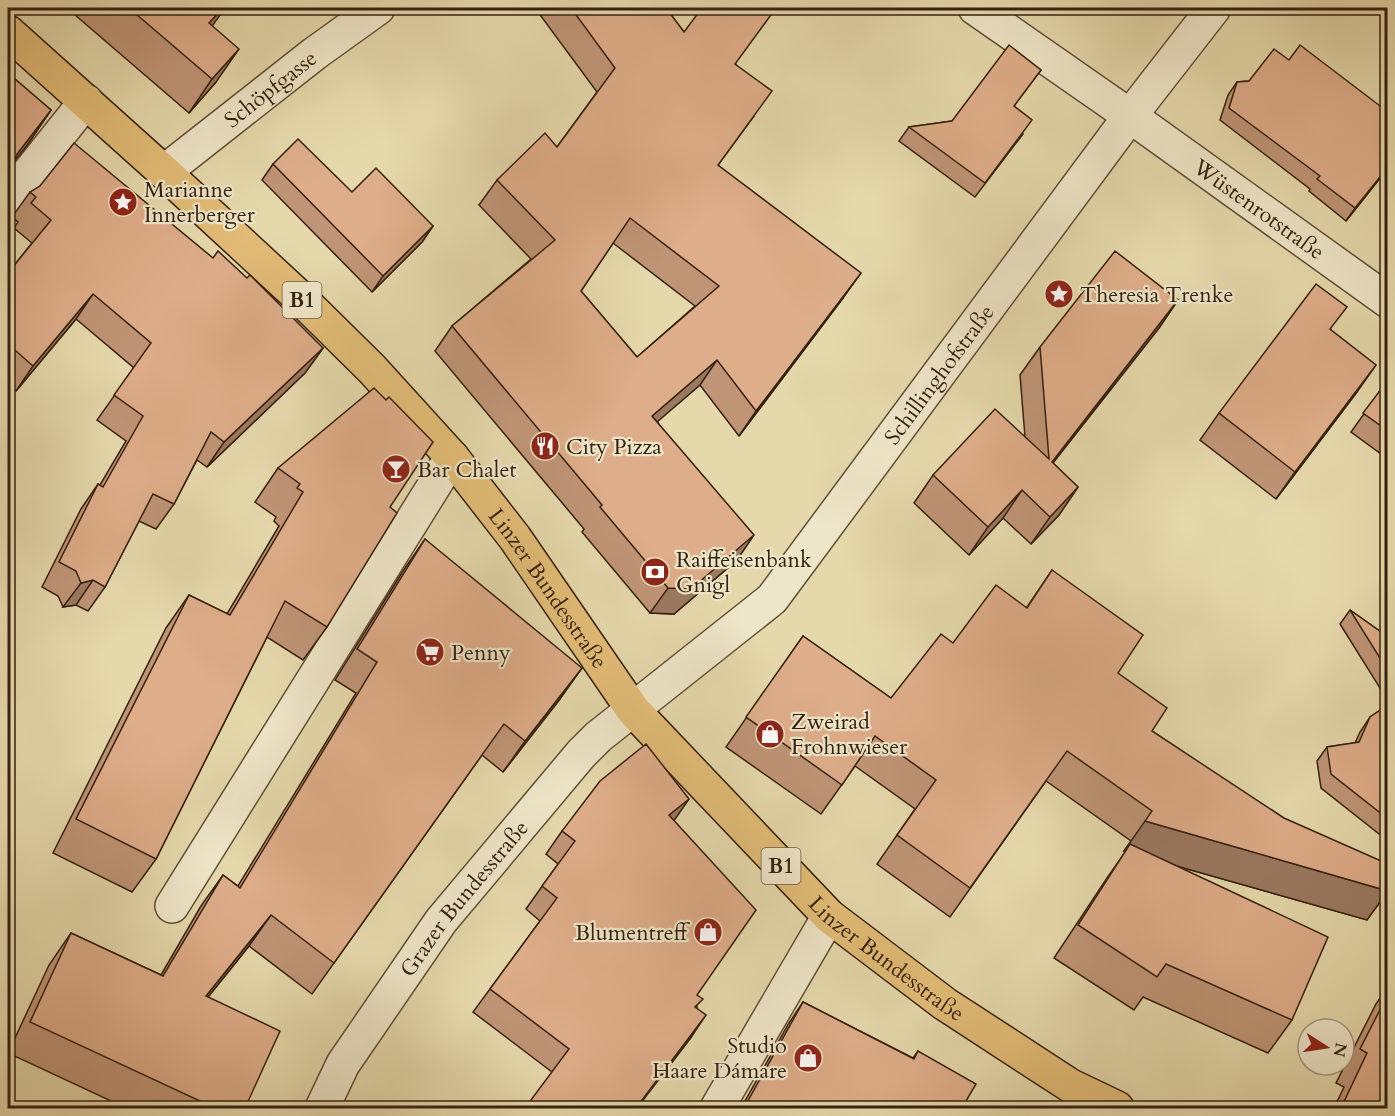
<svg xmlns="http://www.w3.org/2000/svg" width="1395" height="1116" font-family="Cardo,serif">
  <rect width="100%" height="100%" fill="#e5d9ab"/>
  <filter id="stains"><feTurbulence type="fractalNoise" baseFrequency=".00333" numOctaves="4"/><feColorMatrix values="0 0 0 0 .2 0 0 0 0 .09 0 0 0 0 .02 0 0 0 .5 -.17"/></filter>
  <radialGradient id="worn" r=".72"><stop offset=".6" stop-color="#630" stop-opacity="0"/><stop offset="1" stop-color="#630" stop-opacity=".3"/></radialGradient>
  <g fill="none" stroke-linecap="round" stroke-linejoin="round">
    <!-- minor casing -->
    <g stroke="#614f37" stroke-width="36">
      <g id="minor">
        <path id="s1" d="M975,8L1130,116L1388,301"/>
        <path id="s2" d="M164,172L314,54L378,8"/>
        <path d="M8,199L86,101"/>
        <path d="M172,906L452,457"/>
        <path id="s3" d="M322,1108L343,1064L441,921L581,754L598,737L772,599L1130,116L1214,8"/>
        <path d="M717,1108L829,916"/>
      </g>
    </g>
    <!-- major casing -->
    <g stroke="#352110" stroke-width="36">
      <g id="major">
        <path id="s4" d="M8,32L164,172L297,295L372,369L452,457L515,538L633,710L829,916L945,1004L1071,1086L1117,1108"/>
      </g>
    </g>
    <!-- minor -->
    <use href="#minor" stroke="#eee6c8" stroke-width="33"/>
    <!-- major -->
    <use href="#major" stroke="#e2bc76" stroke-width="33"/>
  </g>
  <!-- wall -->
  <g fill="#bf9576" stroke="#352110" stroke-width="1.5" fill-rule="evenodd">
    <path d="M67,8H225L212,25L216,82L189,113Z"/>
    <path d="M535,8H666L684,32L736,64L754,116L718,165L843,298L739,436L700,385L657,421L737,560L674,614L650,613L582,532L584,529L435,351L452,326L531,259L479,205L497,180L557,147L597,92ZM613,243L695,306L637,357L581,291Z"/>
    <path d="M1289,60L1388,112V168L1346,221L1309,191L1310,189L1220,120L1228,95L1237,82L1249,81Z"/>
    <path d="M1041,70L1014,106L1023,134L975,197L899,141L909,127L952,121Z"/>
    <path d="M8,73L51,110L28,144L14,161L13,165L8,173Z"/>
    <path d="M273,164L352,192L433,226L422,242L372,292L262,180Z"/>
    <path d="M30,192L323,348L305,373L207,467L197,460L174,504L156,529L139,521L105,587L88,611L76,605L63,607L58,596L42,587L81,509L98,484L100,485L126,441L97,420L134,368L76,319L16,391L8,384V273L32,243L14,228L18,222L12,217Z"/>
    <path d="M1178,300L1159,328L1053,463L1078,487L1059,515L1031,544L1003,518L969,555L914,503L933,475L1025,437L1020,375L1040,347Z"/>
    <path d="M1331,330L1357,392L1276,499L1200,440L1219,413Z"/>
    <path d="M1388,380V459L1351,432Z"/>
    <path d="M278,468L390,507L327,627L303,660L267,637L156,859L132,892L53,853L166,628L189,595L227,614L279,526L274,521L276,517L255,502Z"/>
    <path d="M425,539L560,699L503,772L482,755L312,994L249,946L208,997L245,1108H126L8,1053L49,965L71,933L161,975L201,906L223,875L238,886L356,693L335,680L403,571Z"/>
    <path d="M1052,570L1118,673L1152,731L1388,891L1367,920L1173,865L1292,1020L1268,1053L1143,997L1134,1010L1054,958L1107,878L1126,851H1124L1131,841L1046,781L950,917L877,864L915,809L855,766L821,814L726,747L803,636L891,698L953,643L1027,607Z"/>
    <path d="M1350,610L1388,637V701L1340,624Z"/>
    <path d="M1388,705V841L1321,788L1317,761L1327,747L1355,743L1360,732L1370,717Z"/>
    <path d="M674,820L697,995V1008L690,1039L552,1072L473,1012L540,921L526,909L558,864L546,854L562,831Z"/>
    <path d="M1388,987V1108H1334L1344,1087L1336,1083L1376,1004Z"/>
    <path d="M803,1002L913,1058L918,1051L962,1108H741L789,1023Z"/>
  </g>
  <!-- shaded-wall -->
  <g fill="#9b7960" stroke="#352110" stroke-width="1.5">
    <path d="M223,8H225L210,29L209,23Z"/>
    <path d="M239,49L216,82L189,113L212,79Z"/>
    <path d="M51,110L28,144L12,164L17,154Z"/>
    <path d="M1388,167V168L1346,221L1355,208Z"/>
    <path d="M433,226L422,242L372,292L383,276Z"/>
    <path d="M861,273L843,298L739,436L756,411Z"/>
    <path d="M93,294L76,319L16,391L33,366Z"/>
    <path d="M1178,300L1159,328L1032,489L1052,462Z"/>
    <path d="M323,348L305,373L207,467L224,442Z"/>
    <path d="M717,360L700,385L635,441L652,416Z"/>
    <path d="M1376,365L1357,392L1276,499L1295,472Z"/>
    <path d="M1078,487L1059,515L1031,544L1050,517Z"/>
    <path d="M1022,490L1003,518L969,555L988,527Z"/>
    <path d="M754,535L737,560L674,614L650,613L668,588Z"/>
    <path d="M93,580L76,605L63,607L81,583Z"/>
    <path d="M582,668L560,699L503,772L525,741Z"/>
    <path d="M689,799L673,822L669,815Z"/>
    <path d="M1145,821L1388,891L1367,920L1124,851Z"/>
    <path d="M271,915L249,946L184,1027L206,996Z"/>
    <path d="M706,1015L690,1039L637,1108H636Z"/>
  </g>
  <!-- building -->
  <g fill="#dead89" stroke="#352110" stroke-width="1.5" fill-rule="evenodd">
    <path d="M129,8H223L209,23L239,49L212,79Z"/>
    <path d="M571,8H666L684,32L702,8H776L735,64L772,91L718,165L861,273L756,411L717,360L652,416L754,535L691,589L668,588L600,507L602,505L452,326L555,240L497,180L545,133L557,147L615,68ZM630,218L719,286L637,357L581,291Z"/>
    <path d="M1009,45L1041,70L1014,106L1032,120L985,183L909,127L952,121Z"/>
    <path d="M1300,45L1388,112V167L1355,208L1317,179L1320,176L1229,108L1237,82L1249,81L1274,49L1289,60Z"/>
    <path d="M8,73L51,110L17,154L13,165L8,160Z"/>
    <path d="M298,139L352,192L376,168L433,226L383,276L273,164Z"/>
    <path d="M74,143L213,258L218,251L247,278L250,275L323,348L224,442L211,432L174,504L153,494L105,587L93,580L81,583L76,571L59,562L98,484L103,487L143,416L114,395L151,343L93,294L33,366L8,344V273L51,220L31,203L36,197L30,192L40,186Z"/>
    <path d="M1115,251L1178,300L1052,462L1078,487L1050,517L1022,490L988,527L933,475L995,409L1049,459L1040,347Z"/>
    <path d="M1316,284L1347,307L1330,329L1376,365L1295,472L1219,413Z"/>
    <path d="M1388,380V431L1363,413Z"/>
    <path d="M374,388L386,400L389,397L433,442L390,507L397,513L327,627L285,601L156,859L76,819L189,595L230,615L303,492L297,488L300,484L278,468Z"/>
    <path d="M425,539L582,668L525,741L504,724L334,963L271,915L206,996L280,1031L245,1108H215L30,1022L71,933L163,976L223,875L240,888L377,662L357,649Z"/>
    <path d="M1052,570L1143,635L1118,673L1167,708L1152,731L1284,818L1388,864V891L1145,821L1152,811L1067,751L970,888L897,835L936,780L875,736L842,785L746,717L803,636L891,698L941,634L953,643L996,585L1027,608Z"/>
    <path d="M1350,610L1388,637V671Z"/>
    <path d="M1388,705V819L1331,774L1327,747L1359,742L1370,717Z"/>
    <path d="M646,744L689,799L669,815L756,910L697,995L703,999L695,1007L706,1015L636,1108H525L569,1049L490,989L557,898L542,886L575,841L562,831L600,781Z"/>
    <path d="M1130,844L1328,937L1292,1020L1166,964L1157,977L1078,925Z"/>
    <path d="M1388,994V1108H1341L1367,1053L1360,1049Z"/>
    <path d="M803,1002L914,1059L918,1051L976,1084L962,1108H744Z"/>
  </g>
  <!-- icons -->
  <defs>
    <g id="sight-disc" transform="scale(1.5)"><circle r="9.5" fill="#8f2418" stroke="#eee6c8"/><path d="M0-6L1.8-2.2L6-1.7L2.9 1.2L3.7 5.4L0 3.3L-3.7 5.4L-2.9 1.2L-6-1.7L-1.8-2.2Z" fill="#fff"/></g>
    <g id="restaurant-disc" transform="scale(1.5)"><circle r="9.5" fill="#8f2418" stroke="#eee6c8"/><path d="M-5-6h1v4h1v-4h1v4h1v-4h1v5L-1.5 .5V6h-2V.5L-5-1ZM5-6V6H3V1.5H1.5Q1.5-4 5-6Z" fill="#fff"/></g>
    <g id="bar-disc" transform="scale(1.5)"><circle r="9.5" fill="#8f2418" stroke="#eee6c8"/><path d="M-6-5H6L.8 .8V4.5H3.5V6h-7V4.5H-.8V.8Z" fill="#fff"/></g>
    <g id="bank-disc" transform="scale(1.5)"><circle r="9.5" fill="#8f2418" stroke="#eee6c8"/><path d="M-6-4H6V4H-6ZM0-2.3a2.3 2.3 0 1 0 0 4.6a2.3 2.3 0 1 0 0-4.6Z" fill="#fff"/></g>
    <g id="supermarket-disc" transform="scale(1.5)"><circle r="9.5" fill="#8f2418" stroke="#eee6c8"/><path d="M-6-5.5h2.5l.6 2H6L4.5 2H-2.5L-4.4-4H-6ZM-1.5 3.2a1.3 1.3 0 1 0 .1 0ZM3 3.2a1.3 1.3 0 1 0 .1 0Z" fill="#fff"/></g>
    <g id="shop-disc" transform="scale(1.5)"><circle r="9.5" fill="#8f2418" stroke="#eee6c8"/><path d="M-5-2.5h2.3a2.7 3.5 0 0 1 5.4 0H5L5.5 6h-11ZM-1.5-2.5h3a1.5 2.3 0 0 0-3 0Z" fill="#fff"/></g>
  </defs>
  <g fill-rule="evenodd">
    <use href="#sight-disc" x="123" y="202"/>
    <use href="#sight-disc" x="1059" y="294"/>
    <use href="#restaurant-disc" x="545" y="446"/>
    <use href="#bar-disc" x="396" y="469"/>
    <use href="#bank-disc" x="655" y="572"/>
    <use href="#supermarket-disc" x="430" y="652"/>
    <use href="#shop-disc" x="770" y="734"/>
    <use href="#shop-disc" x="708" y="932"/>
    <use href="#shop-disc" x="808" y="1058"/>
  </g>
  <g text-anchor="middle" stroke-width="4.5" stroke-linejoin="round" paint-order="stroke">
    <!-- shield labels -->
    <g fill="#eee6c8" stroke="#6c5c47" stroke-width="1.5">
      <rect x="282.5" y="282" width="39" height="36" rx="4.5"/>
      <rect x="761.5" y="848" width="39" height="36" rx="4.5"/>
    </g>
    <g font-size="21" font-weight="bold" fill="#352110">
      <text x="302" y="307">B1</text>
      <text x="781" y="873">B1</text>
    </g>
    <!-- street labels -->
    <g font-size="22" fill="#352110" stroke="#eee6c8">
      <text dy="8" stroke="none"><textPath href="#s2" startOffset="135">Schöpfgasse</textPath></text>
      <text dy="8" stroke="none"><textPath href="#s1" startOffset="348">Wüstenrotstraße</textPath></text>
      <text dy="8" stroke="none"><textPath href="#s3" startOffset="966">Schillinghofstraße</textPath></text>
      <text dy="8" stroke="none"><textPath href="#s4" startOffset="778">Linzer Bundesstraße</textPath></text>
      <text dy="8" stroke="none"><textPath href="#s3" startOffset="254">Grazer Bundesstraße</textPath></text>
      <text dy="8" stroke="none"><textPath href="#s4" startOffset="1282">Linzer Bundesstraße</textPath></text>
    </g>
    <!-- poi labels -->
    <g font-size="22" fill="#352110" stroke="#eee6c8" text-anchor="start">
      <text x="144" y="197">Marianne<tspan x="144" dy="25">Innerberger</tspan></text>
      <text x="1080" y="302">Theresia Trenke</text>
      <text x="566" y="454">City Pizza</text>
      <text x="417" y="477">Bar Chalet</text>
      <text x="676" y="567">Raiffeisenbank<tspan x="676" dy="25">Gnigl</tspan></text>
      <text x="451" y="660">Penny</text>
      <text x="791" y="729">Zweirad<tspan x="791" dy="25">Frohnwieser</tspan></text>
      <text x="687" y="940" text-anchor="end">Blumentreff</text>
      <text x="787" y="1053" text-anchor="end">Studio<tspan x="787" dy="25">Haare Dámare</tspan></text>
    </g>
  </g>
  <!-- margin -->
  <rect width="1395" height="1116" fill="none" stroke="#e5d9ab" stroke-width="30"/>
  <rect x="9" y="9" width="1377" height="1098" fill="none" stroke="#352110" stroke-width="3"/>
  <rect x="15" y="15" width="1365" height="1086" fill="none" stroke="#352110" stroke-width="1.5"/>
  <!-- north arrow -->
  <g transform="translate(1326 1047) rotate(102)"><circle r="28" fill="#eee6c8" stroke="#a4977e" stroke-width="1.5"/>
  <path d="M0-4.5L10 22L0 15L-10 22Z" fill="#8f2418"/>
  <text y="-9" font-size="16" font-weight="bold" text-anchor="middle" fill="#352110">N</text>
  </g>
  <rect width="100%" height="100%" filter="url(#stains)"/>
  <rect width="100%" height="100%" fill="url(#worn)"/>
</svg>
